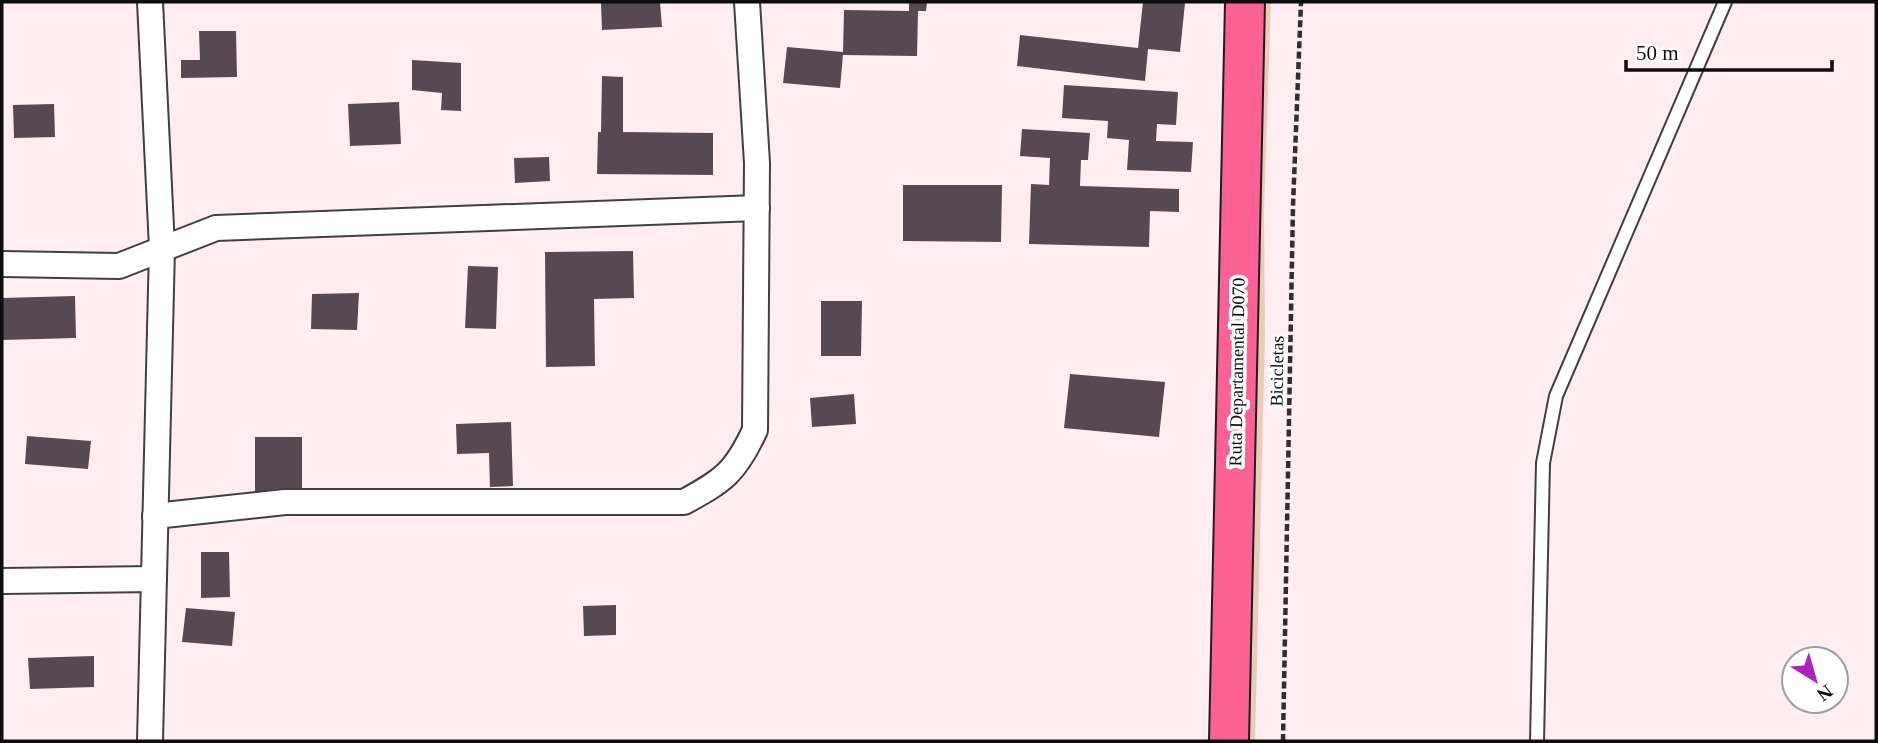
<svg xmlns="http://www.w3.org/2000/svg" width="1878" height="743" font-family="'Times New Roman',serif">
  <rect width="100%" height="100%" fill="#ffedf2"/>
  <!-- grass -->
  <path fill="#eacbb6" d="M1259,2H1271L1264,210L1265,335L1255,741H1242Z"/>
  <!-- building -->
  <g fill="#564952">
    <path d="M660,2L662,27L602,30L601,3Z"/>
    <path d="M909,2H927L926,11H918L917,56L843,55L840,88L783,83L787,47L843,52L844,10L909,11Z"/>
    <path d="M1143,2L1185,3L1180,52L1148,49L1145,81L1017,66L1020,35L1138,48Z"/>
    <path d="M199,31H236L237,77L181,78V60H200Z"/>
    <path d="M412,60L461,63V111L441,110L442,93L412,90Z"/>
    <path d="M602,76L623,77V132L713,133V175L597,174L598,132H601Z"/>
    <path d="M1064,85L1178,92L1176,125L1157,124L1156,141L1193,142L1191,172L1127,170L1129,140L1107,138L1108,121L1062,118Z"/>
    <path d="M399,102L401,144L350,146L348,104Z"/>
    <path d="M54,104L55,137L14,138L13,105Z"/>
    <path d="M1022,129L1090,133L1088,160H1081L1080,186L1179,189V212L1150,211L1149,247L1029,244L1031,184L1049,185L1050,158L1020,156Z"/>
    <path d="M549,157L550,181L515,183L514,158Z"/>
    <path d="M903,185H1002L1001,242L903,241Z"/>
    <path d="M633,251L634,298L594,299L595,366L546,367L545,252Z"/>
    <path d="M468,266L498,267L496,329L465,328Z"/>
    <path d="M359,293L357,330L311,329L312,294Z"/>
    <path d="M75,296L76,338L2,340V298Z"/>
    <path d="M821,301H862L861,356H821Z"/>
    <path d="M1070,374L1165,382L1159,437L1064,428Z"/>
    <path d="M854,394L856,424L812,427L810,398Z"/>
    <path d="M511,422L513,486L490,487L489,453L457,454L456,424Z"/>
    <path d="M27,436L91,441L88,469L25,464Z"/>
    <rect x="255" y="437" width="47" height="56"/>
    <path d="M201,552H229L230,597L201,598Z"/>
    <path d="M616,605V635L584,636L583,606Z"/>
    <path d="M186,608L235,612L232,646L182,642Z"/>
    <path d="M94,656V687L30,689L28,658Z"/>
  </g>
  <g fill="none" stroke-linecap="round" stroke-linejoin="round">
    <!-- lane casing -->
    <g stroke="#404040" stroke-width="16">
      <path id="lane" d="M1537,741L1543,463L1556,396L1725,2"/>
    </g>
    <!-- street casing -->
    <g stroke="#404040" stroke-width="28">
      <g id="street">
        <path d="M2,264L119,266L216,228L757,208"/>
        <path d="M155,516L285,502H684C724,480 735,473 755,430L757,163L747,2"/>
        <path d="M2,581L154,579"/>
        <path d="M150,741L162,248L150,2"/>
      </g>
    </g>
    <!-- primary casing -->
    <g stroke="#1e1e1e" stroke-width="42">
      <path id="primary" d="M1229,741L1245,2"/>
    </g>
    <!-- path -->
    <path stroke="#2f2f2f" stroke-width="4.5" stroke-dasharray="7 3.5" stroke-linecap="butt" d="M1283,741L1293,206L1301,2"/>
    <!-- lane -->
    <use href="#lane" stroke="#fff" stroke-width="12"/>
    <!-- street -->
    <use href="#street" stroke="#fff" stroke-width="24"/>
    <!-- primary -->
    <use href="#primary" stroke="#fb6193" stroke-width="38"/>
  </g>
  <g text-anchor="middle" stroke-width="7" stroke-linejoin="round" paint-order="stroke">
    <!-- street labels -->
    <g font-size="18" fill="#0d0d0d" stroke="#fff">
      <text transform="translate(1277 371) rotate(-89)" y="6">Bicicletas</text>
      <text transform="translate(1237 372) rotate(-89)" y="6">Ruta Departamental D070</text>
    </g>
  </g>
  <!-- border -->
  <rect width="1878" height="743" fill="none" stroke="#0d0d0d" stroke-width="7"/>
  <!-- north arrow -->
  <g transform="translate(1815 680) rotate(143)"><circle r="33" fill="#ffffff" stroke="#9e9e9e" stroke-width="2"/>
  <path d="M0-5L12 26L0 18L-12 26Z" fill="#ab23bf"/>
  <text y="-10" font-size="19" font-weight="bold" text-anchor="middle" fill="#0d0d0d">N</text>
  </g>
  <!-- scale -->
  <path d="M1626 60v10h206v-10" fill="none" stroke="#0d0d0d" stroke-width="3.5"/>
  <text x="1636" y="60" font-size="21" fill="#0d0d0d" stroke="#ffffff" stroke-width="5" paint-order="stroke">50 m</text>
</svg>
